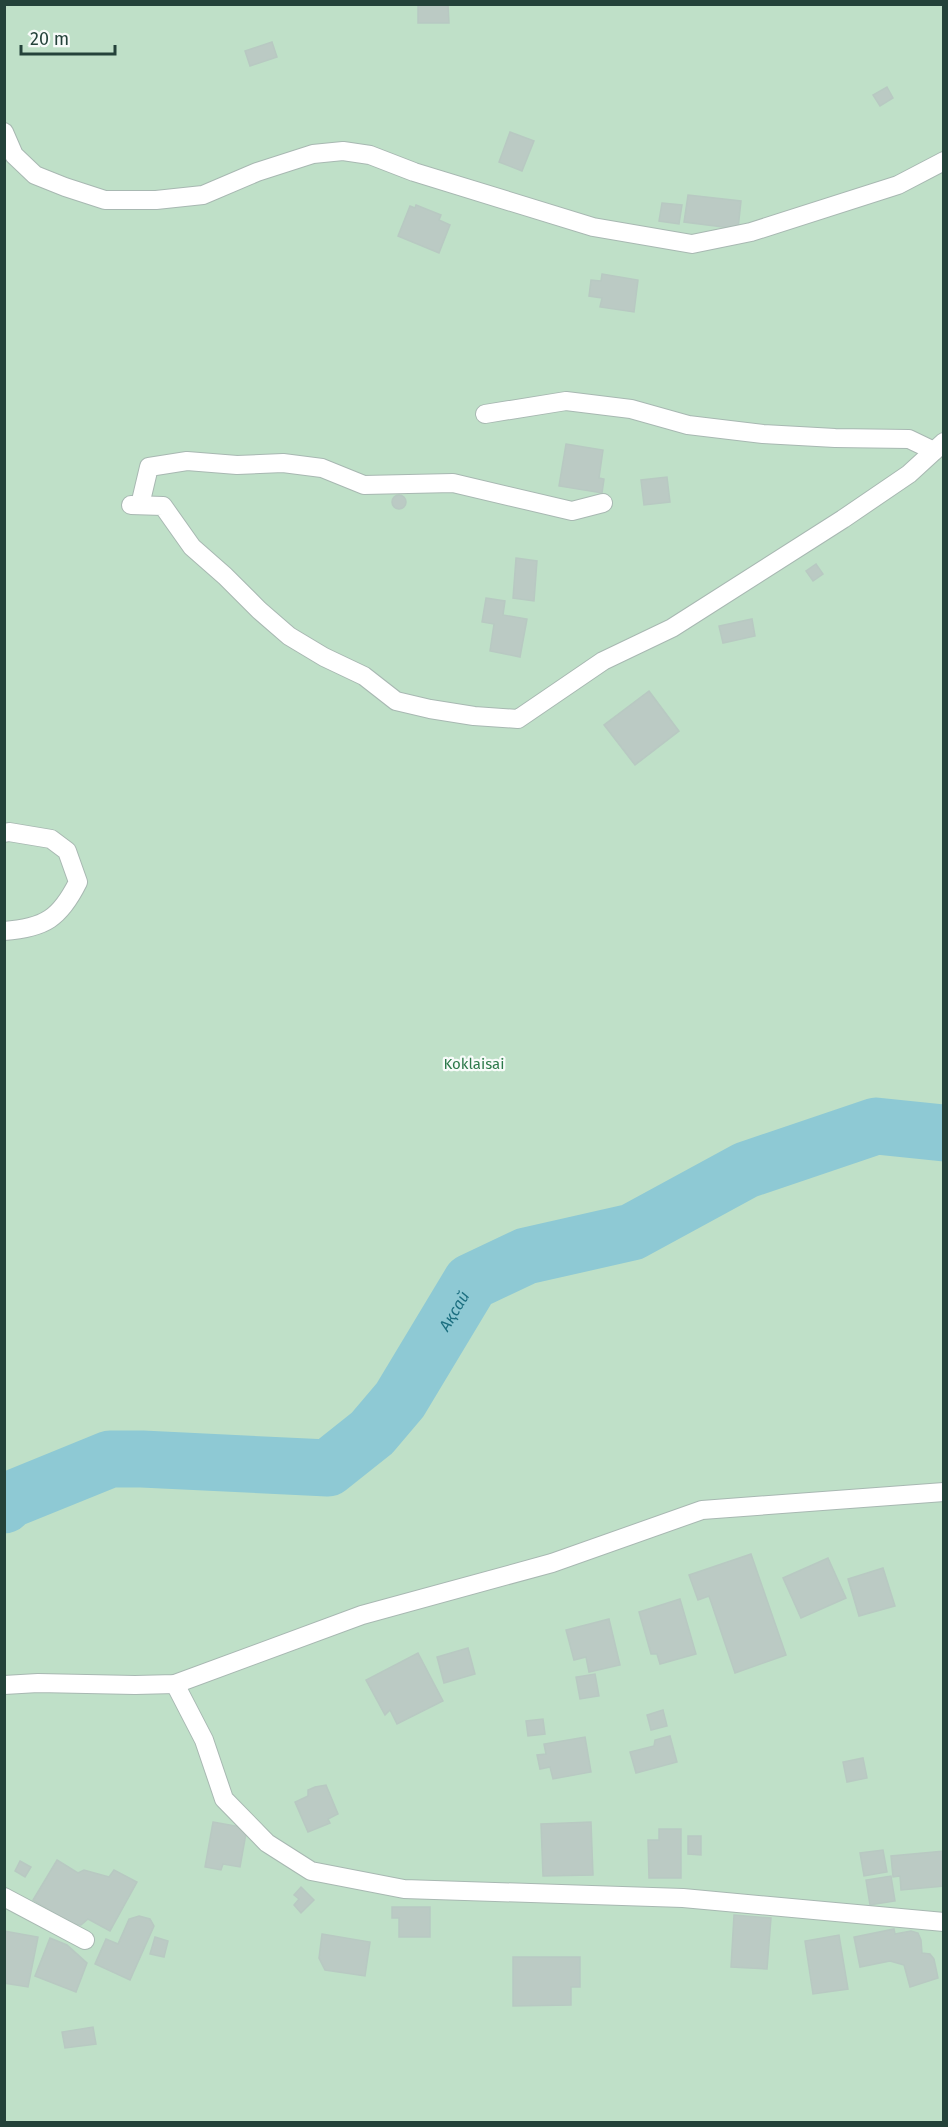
<svg xmlns="http://www.w3.org/2000/svg" width="948" height="2127" font-family="'Fira Sans',sans-serif">
  <rect width="100%" height="100%" fill="#e6efeb"/>
  <!-- green -->
  <rect fill="#bfe0c8" x="5" y="5" width="938" height="2117"/>
  <g fill="none" stroke-linecap="round" stroke-linejoin="round">
    <!-- river -->
    <path stroke="#8ec9d4" stroke-width="57" id="s1" d="M4,1505L9,1500L110,1459H142L328,1468L372,1433L400,1400L471,1282L526,1256L632,1232L746,1170L876,1126L944,1133"/>
  </g>
  <!-- building -->
  <g fill="#bbcac4" stroke="#b8c9c2" stroke-width="1.5">
    <path d="M418,4H448L449,23H418Z"/>
    <path d="M272,42L277,57L250,66L245,51Z"/>
    <path d="M887,87L893,98L880,106L873,95Z"/>
    <path d="M510,132L534,141L522,171L499,162Z"/>
    <path d="M688,195L741,201L738,229L684,222Z"/>
    <path d="M662,203L682,205L679,224L659,221Z"/>
    <path d="M416,205L441,215L439,220L450,225L439,253L398,236L410,206L415,208Z"/>
    <path d="M602,274L638,280L634,312L600,307L602,298L589,296L591,280L601,281Z"/>
    <path d="M566,444L603,450L599,478L604,479L602,493L559,486Z"/>
    <path d="M667,477L670,502L644,505L641,480Z"/>
    <circle cx="399" cy="502" r="7"/>
    <path d="M516,558L537,561L534,601L513,598Z"/>
    <path d="M816,564L823,574L813,581L806,571Z"/>
    <path d="M486,598L505,601L503,615L527,619L520,657L490,651L494,624L482,622Z"/>
    <path d="M752,619L755,636L723,643L719,626Z"/>
    <path d="M649,691L679,731L635,765L604,725Z"/>
    <path d="M751,1554L786,1655L735,1673L709,1596L698,1600L689,1575Z"/>
    <path d="M828,1558L846,1598L801,1618L783,1578Z"/>
    <path d="M883,1568L895,1606L859,1616L848,1579Z"/>
    <path d="M680,1599L696,1654L660,1664L657,1654H651L639,1612Z"/>
    <path d="M609,1619L620,1665L589,1672L586,1657L574,1660L566,1630Z"/>
    <path d="M468,1648L475,1674L444,1683L437,1657Z"/>
    <path d="M418,1653L443,1701L397,1724L390,1710L385,1715L366,1680Z"/>
    <path d="M595,1674L599,1696L580,1699L576,1677Z"/>
    <path d="M663,1710L667,1726L651,1730L647,1715Z"/>
    <path d="M543,1719L545,1734L528,1736L526,1721Z"/>
    <path d="M670,1736L677,1762L636,1773L630,1752L654,1746L655,1740Z"/>
    <path d="M585,1737L591,1772L553,1779L550,1767L540,1769L537,1755L546,1754L544,1744Z"/>
    <path d="M863,1758L867,1778L847,1782L843,1762Z"/>
    <path d="M326,1785L338,1814L328,1819L330,1823L308,1832L295,1802L308,1796V1790L315,1787Z"/>
    <path d="M213,1822L247,1828L240,1867L223,1864L221,1870L205,1867Z"/>
    <path d="M591,1822L593,1875L543,1876L541,1824Z"/>
    <path d="M659,1829H681V1878H649L648,1840H659Z"/>
    <path d="M688,1836H701V1855L688,1854Z"/>
    <path d="M883,1850L887,1872L864,1876L860,1853Z"/>
    <path d="M944,1851V1886L901,1890L900,1876L893,1877L891,1856Z"/>
    <path d="M57,1860L78,1873L84,1870L109,1877L114,1870L137,1882L110,1931L88,1919L81,1925L71,1924L33,1900Z"/>
    <path d="M20,1861L31,1867L25,1877L15,1871Z"/>
    <path d="M891,1876L895,1901L870,1905L866,1880Z"/>
    <path d="M301,1887L314,1900L301,1913L294,1905L299,1899L294,1895Z"/>
    <path d="M392,1907H430V1937H399V1918H392Z"/>
    <path d="M734,1915L771,1918L767,1969L731,1967Z"/>
    <path d="M139,1916L150,1919L154,1926L130,1980L95,1964L106,1939L118,1944L129,1919Z"/>
    <path d="M894,1929L895,1934L911,1931L918,1933L921,1940L922,1953L930,1954L934,1959L938,1978L910,1987L904,1965L890,1961L860,1967L854,1937Z"/>
    <path d="M4,1931L38,1937L28,1987L4,1983Z"/>
    <path d="M322,1934L370,1942L365,1976L325,1970L319,1958Z"/>
    <path d="M839,1935L848,1989L813,1994L805,1941Z"/>
    <path d="M155,1937L168,1941L164,1957L150,1954Z"/>
    <path d="M50,1938L67,1945L87,1963L76,1992L35,1976Z"/>
    <path d="M513,1957H580V1987H571V2005L513,2006Z"/>
    <path d="M93,2027L96,2044L65,2048L62,2032Z"/>
  </g>
  <g fill="none" stroke-linecap="round" stroke-linejoin="round">
    <!-- minor casing -->
    <g stroke="#a8b8b2" stroke-width="20">
      <g id="minor">
        <path d="M4,132L14,155L35,175L65,187L105,200H156L203,195L257,172L313,154L343,151L370,155L414,172L593,227L692,244L751,232L898,185L944,161"/>
        <path d="M485,414L566,401L631,409L688,425L763,434L835,438L909,439L934,451"/>
        <path d="M131,505L163,506L192,547L225,576L259,610L289,636L324,657L364,676L396,701L430,709L474,716L518,719L603,661L672,628L843,519L909,474L944,442"/>
        <path d="M140,505L149,467L187,461L237,465L283,463L322,468L364,485L453,483L572,511L603,503"/>
        <path d="M4,833L9,832L51,839L67,851L78,882C60,918 45,928 4,931"/>
        <path d="M175,1684L204,1740L224,1799L267,1843L311,1871L404,1889L683,1898L944,1922"/>
        <path d="M4,1685L38,1683L135,1685L175,1684L362,1615L552,1563L702,1510L944,1492"/>
        <path d="M4,1897L85,1940"/>
      </g>
    </g>
    <!-- minor -->
    <use href="#minor" stroke="#fff" stroke-width="18"/>
  </g>
  <g text-anchor="middle" stroke-width="4.5" stroke-linejoin="round" paint-order="stroke">
    <!-- park labels -->
    <g font-size="15" fill="#2d7a4b" stroke="#f7fbf9">
      <text x="474" y="1069">Koklaisai</text>
    </g>
    <!-- water labels -->
    <g font-size="16" font-style="italic" fill="#1c6f80" stroke="#f7fbf9">
      <text dy="6" stroke="none"><textPath href="#s1" startOffset="538">Ақсай</textPath></text>
    </g>
  </g>
  <!-- border -->
  <rect width="948" height="2127" fill="none" stroke="#24423a" stroke-width="12"/>
  <!-- scale -->
  <path d="M21 45v9h94v-9" fill="none" stroke="#24423a" stroke-width="3"/>
  <text x="30" y="45" font-size="18" fill="#24423a" stroke="#f7fbf9" stroke-width="4.5" paint-order="stroke">20 m</text>
</svg>
